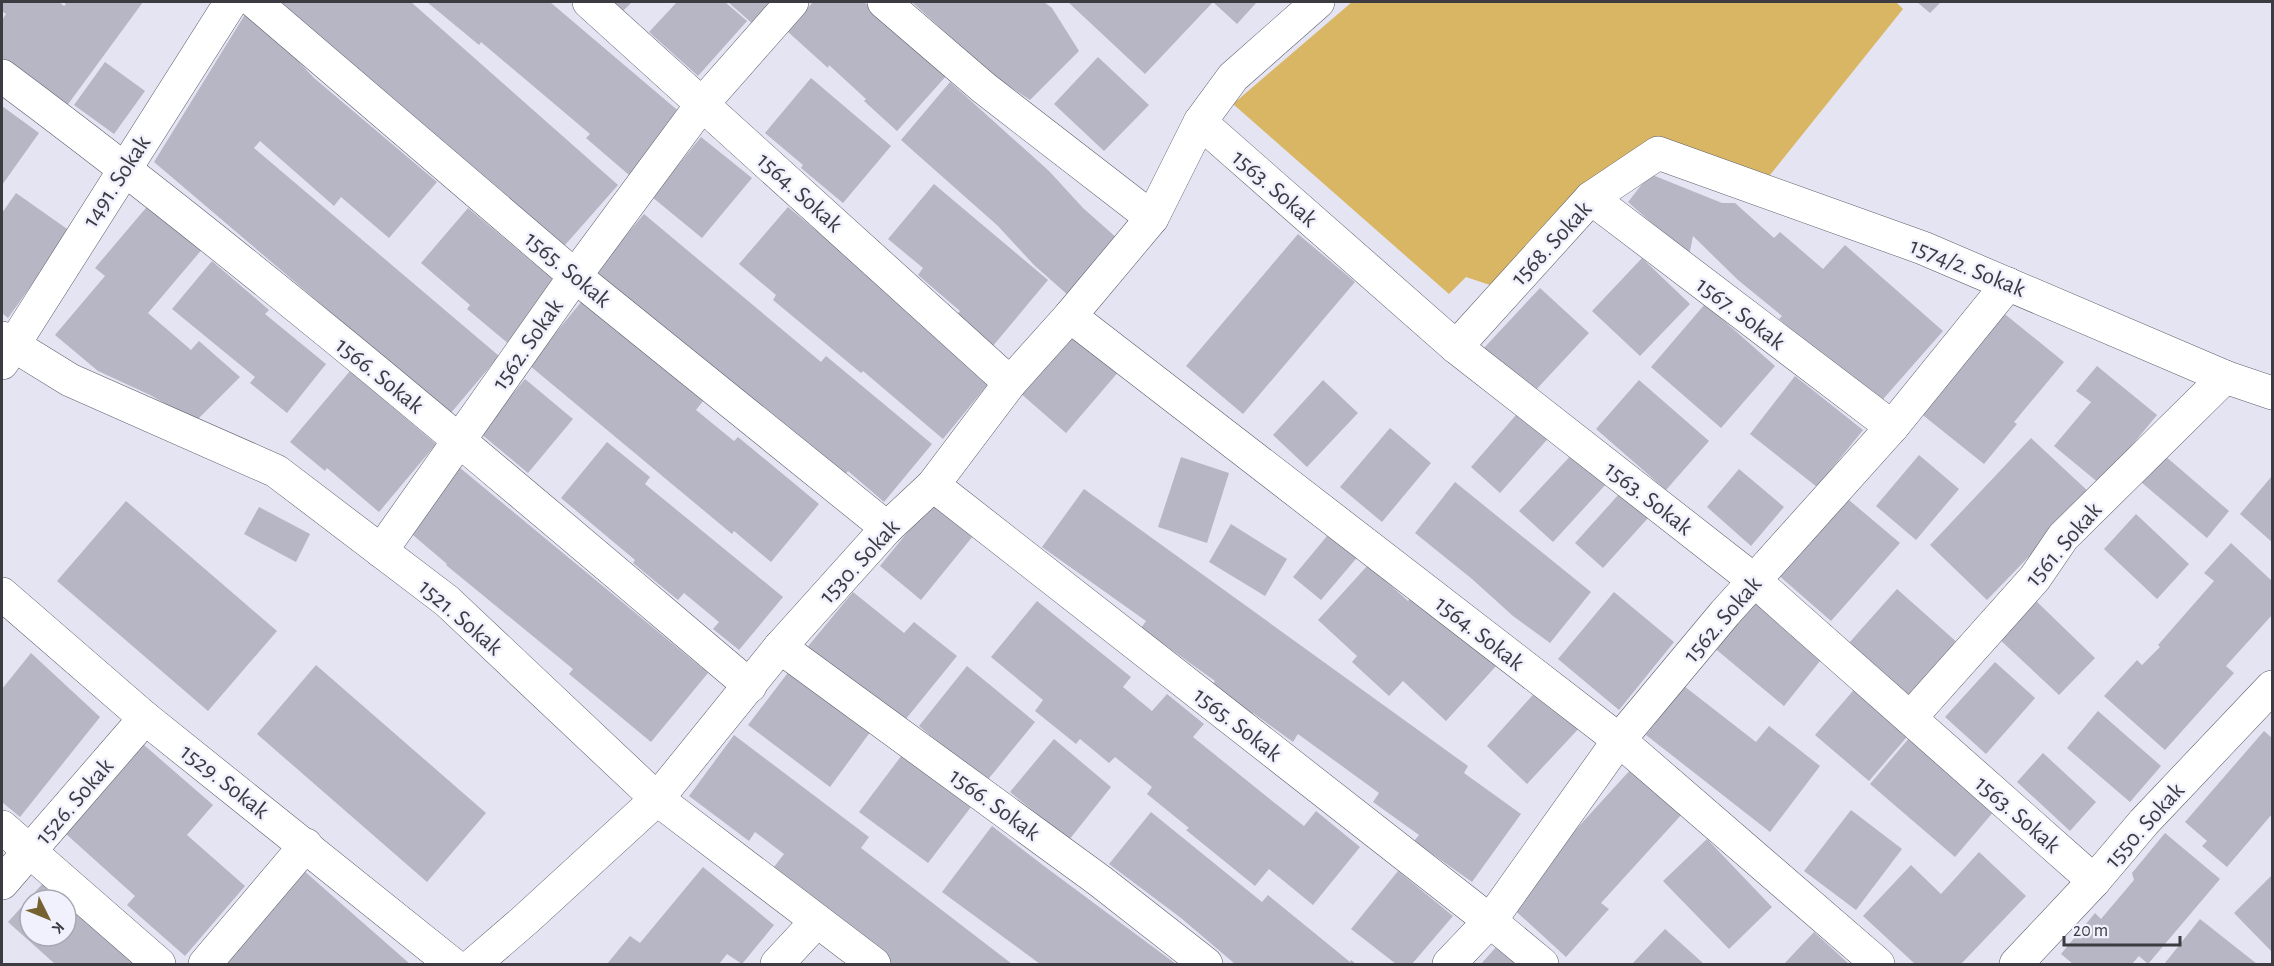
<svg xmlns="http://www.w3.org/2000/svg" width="2274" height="966" font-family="'Alegreya Sans',sans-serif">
  <rect width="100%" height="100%" fill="#e4e4f3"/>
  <!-- green -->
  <path fill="#d9b663" d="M1352,2H1896L1903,9L1758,190L1668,162L1493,286L1466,277L1449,294L1233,104Z"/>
  <!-- building -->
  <g fill="#b6b6c5" fill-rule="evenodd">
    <path d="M2,2H59L64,6L66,4L63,2H143L66,107L2,61V20L6,14L2,11Z"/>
    <path d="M276,2H411L618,185L558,253Z"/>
    <path d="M427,2H550L682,114L629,175L586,138L590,134L481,42L479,45Z"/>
    <path d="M612,2H632L623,11Z"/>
    <path d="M677,2H725L747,21L698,76L649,32Z"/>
    <path d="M728,2H775L754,25Z"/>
    <path d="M813,2H864L947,75L897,131L864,101L866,99L829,65L828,68L787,31Z"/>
    <path d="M912,2H1044L1052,8L1079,51L1030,100L991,74Z"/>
    <path d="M1068,2H1257L1237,24L1213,2L1145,74Z"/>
    <path d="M1917,2H1941L1930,13Z"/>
    <path d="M249,8L314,78L437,182L389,238L341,197L334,206L260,141L254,148L499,356L450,414L154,162Z"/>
    <path d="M1098,57L1149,105L1104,151L1054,104Z"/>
    <path d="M105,62L145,91L114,134L74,105Z"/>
    <path d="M811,78L891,146L843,203L801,168L803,165L765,133Z"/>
    <path d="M950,82L1049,171L1083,208L1118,239L1069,296L1034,265L998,226L901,140Z"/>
    <path d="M2,106L39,133L2,185Z"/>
    <path d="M701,137L752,178L702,238L652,197Z"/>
    <path d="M1650,174L1722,203H1735L1774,238L1780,232L1823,269L1845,245L1943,331L1877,406L1779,319L1782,316L1738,280L1693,236L1689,256L1628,202Z"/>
    <path d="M934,184L1048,280L992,347L955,317L960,311L918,275L923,268L888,239Z"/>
    <path d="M16,193L70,231L8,318L2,313V213Z"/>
    <path d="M151,202L204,247L148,313L191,350L199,341L240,377L196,421L150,395L98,371L55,335L105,276L95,268Z"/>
    <path d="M788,207L993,378L943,439L863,371L861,373L773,300L776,295L739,264Z"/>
    <path d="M468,208L561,286L510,345L467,309L470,305L421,263Z"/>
    <path d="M644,214L821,362L826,356L932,444L884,502L848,471L844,476L593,274Z"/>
    <path d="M1298,234L1355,282L1243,414L1186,366Z"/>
    <path d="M1642,258L1690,304L1640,356L1592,311Z"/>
    <path d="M212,261L269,310L265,314L326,364L287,413L250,383L255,377L172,309Z"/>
    <path d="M1540,288L1589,333L1532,394L1483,349Z"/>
    <path d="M582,301L703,401L696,410L734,441L738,437L819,504L771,562L734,531L732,534L529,365Z"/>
    <path d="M1705,304L1775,366L1721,428L1651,367Z"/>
    <path d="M2001,311L2064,362L2014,422L2017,424L1984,464L1919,412Z"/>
    <path d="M1072,329L1120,370L1066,433L1019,392Z"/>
    <path d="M2097,366L2157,415L2100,484L2054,446L2091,402L2076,391Z"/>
    <path d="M350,371L436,444L379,512L327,468L325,471L290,442Z"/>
    <path d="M1795,376L1863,430L1817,487L1750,434Z"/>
    <path d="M525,379L573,419L528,473L480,433Z"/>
    <path d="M1323,380L1358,413L1307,467L1273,435Z"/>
    <path d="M1639,380L1709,441L1666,490L1596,429Z"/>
    <path d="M1522,408L1552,434L1500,493L1471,467Z"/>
    <path d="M1390,428L1431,463L1382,522L1340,487Z"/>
    <path d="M2031,438L2090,493L1987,600L1930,545Z"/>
    <path d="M607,442L650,477L645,484L783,597L739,650L713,629L719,622L684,593L678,600L633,563L635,560L561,498Z"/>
    <path d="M1575,451L1608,482L1553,542L1519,511Z"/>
    <path d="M1919,455L1959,489L1916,540L1876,506Z"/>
    <path d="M2164,455L2229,511L2207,538L2141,482Z"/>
    <path d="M1181,457L1229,473L1207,543L1158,527Z"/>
    <path d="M459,467L708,673L651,742L569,674L573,669L446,565L447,564L407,530Z"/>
    <path d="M1739,469L1784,507L1751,546L1707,507Z"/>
    <path d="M2272,476V542L2240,514Z"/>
    <path d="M1455,482L1591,592L1550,643L1513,616L1472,579L1415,533Z"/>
    <path d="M1084,489L1468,766L1464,773L1521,814L1472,882L1414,841L1419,835L1373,802L1379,793L1298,734L1293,742L1253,713L1249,718L1209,689L1215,681L1141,628L1146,621L1042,547Z"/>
    <path d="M1620,493L1648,518L1603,568L1575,543Z"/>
    <path d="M1843,495L1900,543L1831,621L1776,573Z"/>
    <path d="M126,501L277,631L208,711L57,581Z"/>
    <path d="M932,502L973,536L921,600L880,566Z"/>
    <path d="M259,507L310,534L296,562L244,534Z"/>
    <path d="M2136,514L2189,564L2157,599L2104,549Z"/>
    <path d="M1231,524L1287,559L1265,596L1209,562Z"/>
    <path d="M1332,530L1360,554L1321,600L1293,577Z"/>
    <path d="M2231,543L2272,581V615L2226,666L2234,673L2165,750L2104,696L2137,660L2142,665L2160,647L2158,645L2214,581L2204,573Z"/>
    <path d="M1368,565L1408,601L1416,592L1497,665L1446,721L1403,681L1389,696L1352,662L1357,656L1318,620Z"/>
    <path d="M1897,589L1960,645L1912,699L1849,643Z"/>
    <path d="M853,592L904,633L914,622L957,656L901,725L805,650Z"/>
    <path d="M1614,592L1674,642L1619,710L1558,659Z"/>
    <path d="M1752,598L1824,656L1784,706L1712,646Z"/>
    <path d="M2033,598L2095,658L2059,695L1997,637Z"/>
    <path d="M1037,601L1131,677L1123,687L1152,711L1167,694L1204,724L1193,737L1266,796L1304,826L1316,811L1360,847L1313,905L1269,869L1255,886L1186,830L1189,828L1147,794L1152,787L1115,757L1109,763L1080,739L1076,744L1035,711L1043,700L991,657Z"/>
    <path d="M31,653L100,717L20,817L2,802V689Z"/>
    <path d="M1995,662L2035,698L1986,754L1945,717Z"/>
    <path d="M316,665L486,813L427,882L257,734Z"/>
    <path d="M967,666L1035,722L986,782L919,726Z"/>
    <path d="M790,670L871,731L830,787L748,725Z"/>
    <path d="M1858,685L1912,731L1869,781L1815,735Z"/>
    <path d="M1684,686L1756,742L1769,726L1820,766L1770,832L1646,735Z"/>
    <path d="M1540,687L1582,725L1527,784L1487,746Z"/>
    <path d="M2098,711L2161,766L2130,802L2067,748Z"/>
    <path d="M2264,731L2272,738V814L2227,867L2202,846L2207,841L2185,822Z"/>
    <path d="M734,735L869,837L861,848L1012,964H893L816,907L774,867L784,854L755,832L749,841L689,796Z"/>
    <path d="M1910,737L1995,810L1955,857L1870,784Z"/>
    <path d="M1054,739L1111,787L1069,840L1010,792Z"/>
    <path d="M144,745L213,805L187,835L245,886L185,956L127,905L135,896L66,834Z"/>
    <path d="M2043,753L2096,802L2070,831L2017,782Z"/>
    <path d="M902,755L971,807L928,863L859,812Z"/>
    <path d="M1632,768L1682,814L1601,903L1609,909L1566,957L1508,904Z"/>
    <path d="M1851,810L1902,849L1856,910L1804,871Z"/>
    <path d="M1151,812L1262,902L1268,895L1350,962L1351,960L1356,964H1235L1181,918L1109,864Z"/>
    <path d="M992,826L1044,866L1176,964H1040L942,892Z"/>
    <path d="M2165,833L2220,879L2148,964L2139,956L2132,964H2073L2061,954L2095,913L2101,919L2134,880L2132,873Z"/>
    <path d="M1707,839L1772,907L1729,949L1663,881Z"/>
    <path d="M1979,852L2026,896L1961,964H1915L1863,916L1911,865L1941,894Z"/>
    <path d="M703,867L774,925L742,964L727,954L719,964H607L630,936L640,943Z"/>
    <path d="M303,870L410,964H220Z"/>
    <path d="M1398,871L1453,916L1412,964H1396L1351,929Z"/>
    <path d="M2272,875V952L2234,913Z"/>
    <path d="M45,881L137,962L135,964H55L8,922ZM30,900H66V936H30Z"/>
    <path d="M2200,919L2257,964H2167L2165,963Z"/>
    <path d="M1665,929L1704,964H1632Z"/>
    <path d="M1814,932L1849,964H1784Z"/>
    <path d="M1498,945L1520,964H1481Z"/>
  </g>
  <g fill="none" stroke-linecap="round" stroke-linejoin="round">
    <!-- street casing -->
    <g stroke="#5d5d6a" stroke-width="34">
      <g id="street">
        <path d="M255,2L575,276L887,528"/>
        <path d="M589,2L1010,383"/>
        <path d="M884,2L984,88L1152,218"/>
        <path d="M2,76C260,268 504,478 750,686"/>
        <path d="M1200,122L1456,347L1755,581L2094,881"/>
        <path d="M1591,198L1892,427"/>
        <path d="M1070,316L1619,740L1878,964"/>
        <path d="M2,338L70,380L276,471L447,601L657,799L874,964"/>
        <path d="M1456,347L1591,198L1658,153L1923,248L2225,377L2272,393"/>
        <path d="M2,363L231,2"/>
        <path d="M933,485L1490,921L1542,964"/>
        <path d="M381,551L575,276L703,103L792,2"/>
        <path d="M2,594L145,718L452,964"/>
        <path d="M780,647L1100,881L1206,964"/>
        <path d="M1910,718L2035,578L2063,537L2225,377"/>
        <path d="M2,827L159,964"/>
        <path d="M2,883L145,718"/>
        <path d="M205,964L306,845"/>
        <path d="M474,964L525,920L657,799L780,647L887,528L933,485L1010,383L1070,316L1152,218L1200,122L1233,77L1318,2"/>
        <path d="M777,964L817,921"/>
        <path d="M1449,964L1490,921L1619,740L1725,613L1892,427L2008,284"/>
      </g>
    </g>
    <!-- secondary casing -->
    <g stroke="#5d5d6a" stroke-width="34">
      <path id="secondary" d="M2016,964L2094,881L2144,822L2272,687"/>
    </g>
    <!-- street -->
    <use href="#street" stroke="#fff" stroke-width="33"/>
    <!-- secondary -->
    <use href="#secondary" stroke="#fff" stroke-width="33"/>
  </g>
  <g text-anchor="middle" stroke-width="5" stroke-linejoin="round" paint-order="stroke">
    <!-- street labels -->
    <g font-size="24" fill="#3b3b41" stroke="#f1f1fe">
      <text transform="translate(116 181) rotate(-57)" y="8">1491. Sokak</text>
      <text transform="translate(1275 188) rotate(41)" y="8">1563. Sokak</text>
      <text transform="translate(800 192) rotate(42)" y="8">1564. Sokak</text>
      <text transform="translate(1551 243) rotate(-47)" y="8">1568. Sokak</text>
      <text transform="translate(1968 267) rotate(22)" y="8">1574/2. Sokak</text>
      <text transform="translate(568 269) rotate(40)" y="8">1565. Sokak</text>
      <text transform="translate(1741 313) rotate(37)" y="8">1567. Sokak</text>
      <text transform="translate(527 344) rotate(-55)" y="8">1562. Sokak</text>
      <text transform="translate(380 375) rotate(39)" y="8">1566. Sokak</text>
      <text transform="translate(1649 498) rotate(38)" y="8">1563. Sokak</text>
      <text transform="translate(2063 544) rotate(-49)" y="8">1561. Sokak</text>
      <text transform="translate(859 561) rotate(-47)" y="8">1530. Sokak</text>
      <text transform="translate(461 617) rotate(41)" y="8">1521. Sokak</text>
      <text transform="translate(1722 619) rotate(-49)" y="8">1562. Sokak</text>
      <text transform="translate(1480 633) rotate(38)" y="8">1564. Sokak</text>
      <text transform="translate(1238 724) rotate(38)" y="8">1565. Sokak</text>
      <text transform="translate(225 781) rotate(38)" y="8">1529. Sokak</text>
      <text transform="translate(74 801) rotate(-49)" y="8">1526. Sokak</text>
      <text transform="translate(995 804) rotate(36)" y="8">1566. Sokak</text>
      <text transform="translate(2018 814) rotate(41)" y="8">1563. Sokak</text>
      <text transform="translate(2144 825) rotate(-48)" y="8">1550. Sokak</text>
    </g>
  </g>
  <!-- border -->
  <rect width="2274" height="966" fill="none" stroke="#3b3b41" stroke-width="6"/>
  <!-- north arrow -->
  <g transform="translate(48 918) rotate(133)"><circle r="28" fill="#f1f1fe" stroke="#a8a8b2" stroke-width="1.5"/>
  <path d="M0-4.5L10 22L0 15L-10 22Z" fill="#766231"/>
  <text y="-9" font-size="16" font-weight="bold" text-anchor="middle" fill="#3b3b41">K</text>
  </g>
  <!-- scale -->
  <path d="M2064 936v9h116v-9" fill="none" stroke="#3b3b41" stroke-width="3"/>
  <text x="2073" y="936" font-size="18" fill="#3b3b41" stroke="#f1f1fe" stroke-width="4.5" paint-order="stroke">20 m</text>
</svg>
